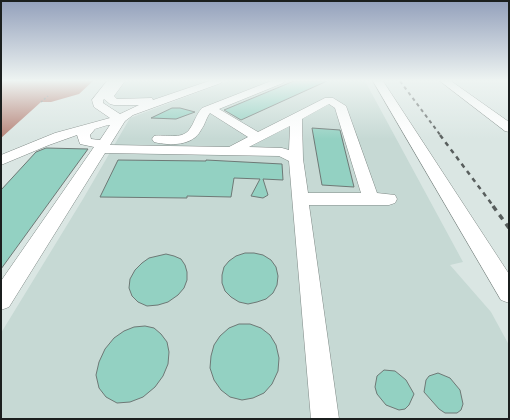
<svg xmlns="http://www.w3.org/2000/svg" width="510" height="420" font-family="Figtree,sans-serif">
  <rect width="100%" height="100%" fill="#dae6e3"/>
  <!-- built -->
  <g fill="#c6d9d4">
    <path d="M117,81H208L143,104L111,103L105,97Z"/>
    <path d="M228,81H365L463,262L450,265L491,312L509,345V419H1V333L83,199L130,118Z"/>
  </g>
  <!-- water -->
  <path fill="#b58277" d="M1,81H93L79,94L51,102H41L1,138Z"/>
  <!-- building -->
  <g fill="#93d1c2" stroke="#6e7976">
    <path d="M294,81H327L241,120L224,110Z"/>
    <path d="M172,108H180L195,112L176,119L151,118Z"/>
    <path d="M312,128L340,130L354,187L322,185Z"/>
    <path d="M46,148L88,149L1,269V190L36,152Z"/>
    <path d="M118,160L206,161V160L282,164L283,180L263,179L268,195L263,198L251,196L260,179L234,178L231,197L187,196V198L100,197Z"/>
    <path d="M245,253H254L263,255L271,260L276,267L278,276L277,285L273,293L266,299L257,302L248,304L239,302L231,297L225,291L222,283V275L224,267L229,261L236,256Z"/>
    <path d="M166,254L174,256L181,259L185,265L187,272V280L184,288L178,295L168,302L158,305L147,306L138,302L132,296L129,288L130,279L135,270L142,263L149,258Z"/>
    <path d="M239,324H250L261,328L270,335L276,345L279,358L278,371L272,384L264,393L253,398L242,400L230,397L221,390L214,380L210,368L211,356L214,345L220,336L229,328Z"/>
    <path d="M145,326L154,328L161,334L167,342L169,352L168,364L163,376L155,387L143,397L130,402L117,403L106,397L99,388L96,375L99,362L105,349L114,338L124,331L134,327Z"/>
    <path d="M384,370L395,371L400,375L406,380L414,394L409,405L405,409L399,410L386,405L377,394L375,387L377,376Z"/>
    <path d="M438,373L450,378L460,390L463,404L461,410L457,413H445L439,409L424,392L426,380L429,376Z"/>
  </g>
  <g fill="none" stroke-linecap="round" stroke-linejoin="round">
    <!-- minor casing -->
    <g stroke="#808a87" stroke-width="1">
      <g id="minor">
        <path d="M107,81H125L114,96L117,99L152,98L153,100L209,81H222L221,83L133,115L125,121L110,145L229,147L248,137L210,113C206,118 205,125 201,130C193,146 170,146 154,142L152,139L154,136C165,134 181,140 189,130C194,124 196,114 202,108L271,81H284L283,83L219,109L258,132L325,98H333L346,106L377,193L395,195L397,199L395,203L389,205H309L339,419H311L289,161L279,156L105,153L9,307L1,310V281L94,147L80,144L77,135L49,145L1,165V155L55,133L110,118L94,107L92,100ZM104,99L110,104L114,105H139L120,114L103,103V100ZM329,104L335,108L361,193H308L303,159L302,119ZM108,125H110L100,140L91,139L90,135L95,129ZM290,126L289,150L282,148L249,147Z"/>
        <path d="M373,81H383L509,274V303L501,300Z"/>
        <path d="M440,81H451L509,122V132L505,131Z"/>
      </g>
    </g>
    <!-- path -->
    <path stroke="#777f7d" stroke-width="1.5" stroke-dasharray="2 2" stroke-linecap="butt" d="M41,102L48,96"/>
    <!-- minor -->
    <use href="#minor" fill="#fff" fill-rule="evenodd"/>
    <!-- rail-far2 -->
    <path stroke="#585e5d" stroke-width="2" stroke-dasharray="3.5 3.5" stroke-linecap="butt" d="M400,81L441,136"/>
    <!-- rail-far1 -->
    <path stroke="#585e5d" stroke-width="2.5" stroke-dasharray="4.5 4.5" stroke-linecap="butt" d="M440,135L494,207"/>
    <!-- rail -->
    <path stroke="#585e5d" stroke-width="3.5" stroke-dasharray="5.5 5.5" stroke-linecap="butt" d="M493,206L509,228"/>
  </g>
  <!-- sky -->
  <linearGradient id="sky" x2="0" y2="1"><stop stop-color="#93a0bb"/><stop offset="0.58" stop-color="#eef4f2"/><stop offset="1" stop-color="#eef4f2" stop-opacity="0"/></linearGradient>
  <rect width="510" height="139" fill="url(#sky)"/>
  <!-- border -->
  <rect width="510" height="420" fill="none" stroke="#1b1f1e" stroke-width="4"/>
</svg>
